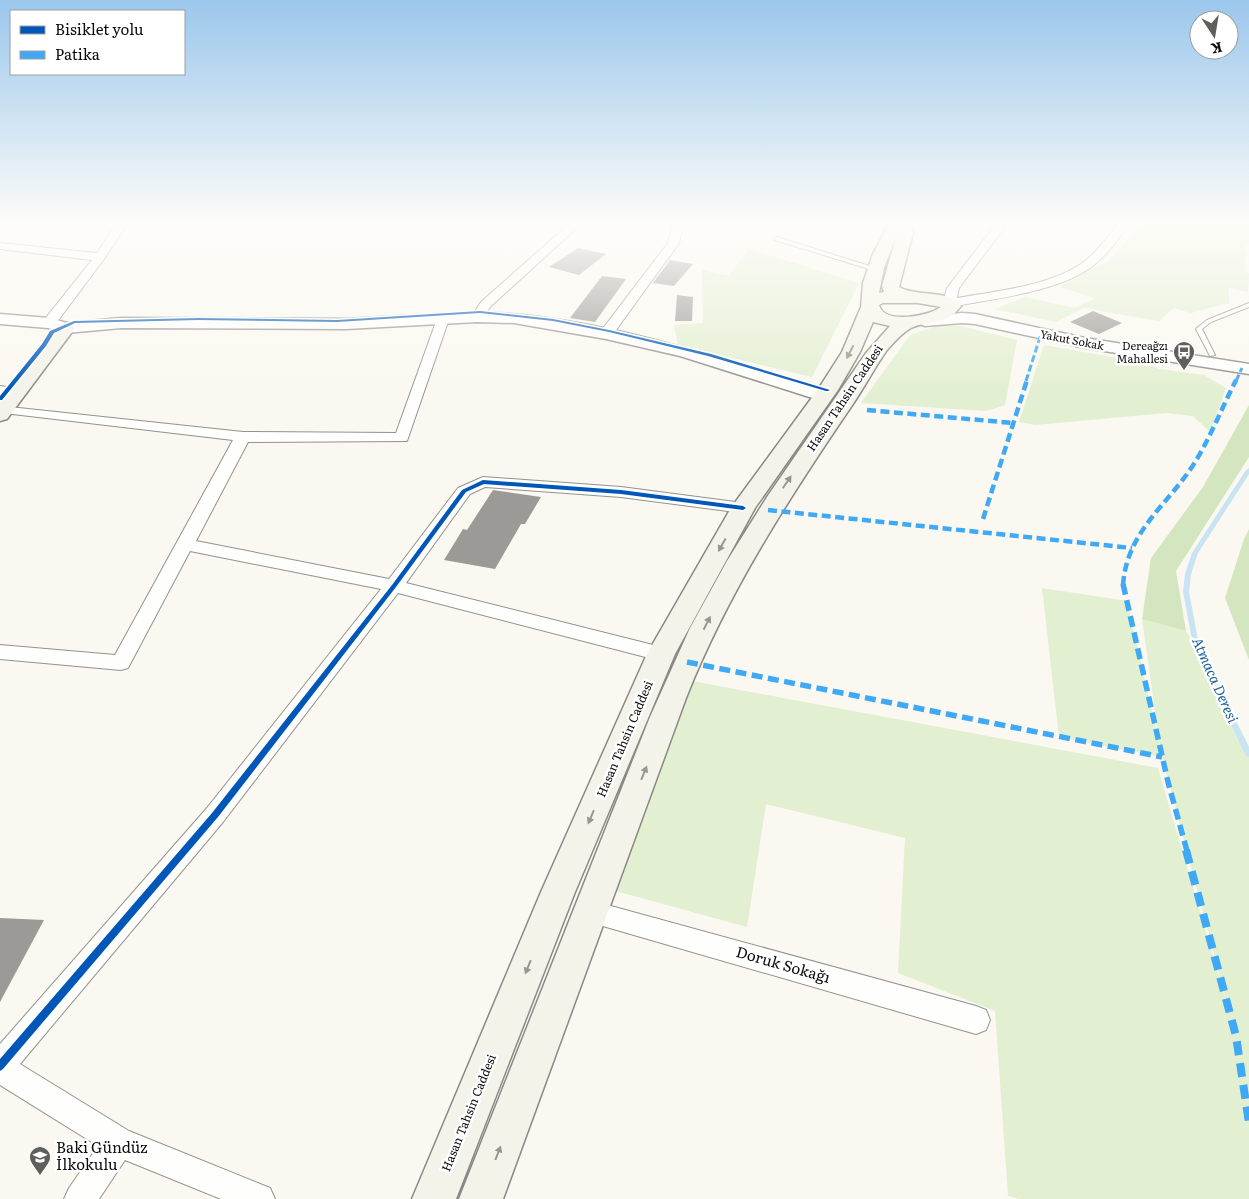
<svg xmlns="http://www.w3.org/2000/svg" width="1249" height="1199" font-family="Literata,serif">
  <rect width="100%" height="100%" fill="#faf8f0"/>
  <!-- green -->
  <g fill="#e3efd1">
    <path d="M1141,224H1249V244L1245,246L1246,272L1249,273L1248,292L1229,288V303L1191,313L1174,308L1159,321L1083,308L1056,322L994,309L1025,297L1075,308L1095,298L1059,287L1111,259Z"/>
    <path d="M749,249L859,283L812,377L678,345L674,325L703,323L702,270L729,276Z"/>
    <path d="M937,326H961L1017,340L1005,405L986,411L861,403L910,335Z"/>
    <path d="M1044,345L1146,363L1159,369L1204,375L1226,388L1210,432L1193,416L1166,413L1035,425L1019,422Z"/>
    <path d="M1042,588L1127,601L1160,747L1142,619L1186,631L1199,652L1249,754V1199H1019L1008,1196L995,1011L898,973L905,838L766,804L747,927L612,890L687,680L1158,768L1228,1007L1162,757L1059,737Z"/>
  </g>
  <!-- forest -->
  <g fill="#d4e6bf">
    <path d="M1249,405V457L1176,571L1186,631L1142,619L1151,558L1203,487Z"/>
    <path d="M1249,529V660L1225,598L1244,539Z"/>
  </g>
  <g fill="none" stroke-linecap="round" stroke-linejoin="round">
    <!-- stream -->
    <path fill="#c8e4f2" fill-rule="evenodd" d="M1249,468V474L1198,553L1191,574L1189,592L1199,645L1249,747V757L1246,756L1245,754L1193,645L1183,592L1185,574L1192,553L1246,470Z"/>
  </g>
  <!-- building -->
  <g fill="#9c9a96">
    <path d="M578,248L606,254L579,275L549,267Z"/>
    <path d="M670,260L693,264L674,286L653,283Z"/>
    <path d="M602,276L626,279L595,322L570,318Z"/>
    <path d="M677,295L693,297L692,321H675Z"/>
    <path d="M1093,311L1122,323L1099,334L1070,322Z"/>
    <path d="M493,490L541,497L525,524H521L495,569L444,560L463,529L467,530Z"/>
    <path d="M0,918L44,920L0,1002Z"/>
  </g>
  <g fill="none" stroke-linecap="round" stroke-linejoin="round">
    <!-- service casing -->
    <g stroke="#93928f" stroke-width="2">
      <g id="service">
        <path d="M777,237L876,268L877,269L872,270L775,240L774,239Z"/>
        <path d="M1249,303V307L1211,322L1202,329L1215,355L1210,356L1196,329L1197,328L1207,320Z"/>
      </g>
    </g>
    <!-- minor casing -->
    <g stroke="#93928f" stroke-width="2">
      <g id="minor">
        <path d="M116,224H127L104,259L54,326H44L43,323L44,320L92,260L0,249V243L97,253Z"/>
        <path d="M569,224H581L490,307L482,320H472L471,317L481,302Z"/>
        <path d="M673,224H683L679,243L611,337H601L599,334L601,331L668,243Z"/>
        <path d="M996,224H1007L959,288L957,298C996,291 1052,286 1085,261C1098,251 1108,237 1118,224H1129C1119,239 1108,254 1094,265C1061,292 991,299 949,307L945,306L943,303L947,288Z"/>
        <path d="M443,315L449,319L407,441L248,442L196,541L389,579L458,488L483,477L621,487L743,503L749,504L751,508L749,512L743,513L621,497L485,487L470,494L406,583L661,647L668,649L671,654L668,659L661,661L398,593L223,822L20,1064L129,1131L270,1188L275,1199H221L125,1160L99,1199H64L69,1188L98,1146L0,1085V1044L207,808L381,589L190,551L128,668L121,670L0,659V645L115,655L233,440L4,413L0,412V406L243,432L396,433L437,319Z"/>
        <path d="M0,386L21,389L23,392L21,395L0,394Z"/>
        <path d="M589,900L976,1006L986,1010L990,1020L986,1030L976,1034L589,922L580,919L576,911L580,903Z"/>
      </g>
    </g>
    <!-- tertiary casing -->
    <g stroke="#93928f" stroke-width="3">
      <g id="tertiary">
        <path d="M477,312C598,316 714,356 828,392L831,396L828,400L822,401L680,356L606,339L514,323L477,322L346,329L121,328L66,333L48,328L0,324V314L49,318L67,323L121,318L346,319Z"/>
        <path d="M962,313L975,314L1085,338L1249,364V374L1085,348L975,324L962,323L925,326L920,324L917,321L920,318L925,316Z"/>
      </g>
    </g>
    <!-- secondary casing -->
    <g stroke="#8a8985" stroke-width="3">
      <g id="secondary">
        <path d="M889,224H911L913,233L899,287C916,297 949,289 961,306C946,327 930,319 911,328C902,333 894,342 887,350C875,367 865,386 853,404C789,498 728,592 686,698L503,1199H459L650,717L690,628L727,561L767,497L866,353L890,326L873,322L860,352L838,390L755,508L675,654L575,892L456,1199H412L541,892L647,654L731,508L819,388L842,352L861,307L863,283L873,254ZM896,237L882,286L884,292L879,293L884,268ZM883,303H918L941,307C929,316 884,325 879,305Z"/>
        <path d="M66,323L72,324L75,328L7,419L0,421V400L60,324Z"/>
      </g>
    </g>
    <!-- service -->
    <use href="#service" fill="#fefefd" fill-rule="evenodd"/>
    <!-- minor -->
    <use href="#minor" fill="#fefefd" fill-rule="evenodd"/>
    <!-- tertiary -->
    <use href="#tertiary" fill="#fefefd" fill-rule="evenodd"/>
    <!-- secondary -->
    <use href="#secondary" fill="#f4f3e9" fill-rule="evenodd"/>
    <!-- quiet-far3 -->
    <g stroke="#3fa9f5" stroke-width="3" stroke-dasharray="7 3" stroke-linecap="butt">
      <path d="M1026,381L1041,334"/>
      <path d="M1236,381L1242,368"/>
    </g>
    <!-- quiet-far2 -->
    <g stroke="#3fa9f5" stroke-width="4.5" stroke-dasharray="9 4.5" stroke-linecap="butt">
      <path d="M867,410L1013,423"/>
      <path d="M768,510L1132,548"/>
      <path d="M983,519L1027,380"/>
      <path d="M1123,585C1127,529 1171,503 1197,459C1212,433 1223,406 1236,380"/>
    </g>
    <!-- quiet-far1 -->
    <g stroke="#3fa9f5" stroke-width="5.5" stroke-dasharray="11 5.5" stroke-linecap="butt">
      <path d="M1123,584L1168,782L1187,851"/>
      <path d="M687,662L1162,757"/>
    </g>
    <!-- quiet -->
    <path stroke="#3fa9f5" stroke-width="8" stroke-dasharray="14 8" stroke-linecap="butt" d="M1186,850L1236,1036L1249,1123"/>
    <!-- cycleway casing -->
    <g stroke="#fff" stroke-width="3">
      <g id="cycleway">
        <path d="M480,311L553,319L609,330L711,354L830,390L828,391H826L708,356L609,332L553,321L480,313L337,322L198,320L75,323L54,333L46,346L2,400H0V396L42,344L50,331L74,321L198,318L337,320Z"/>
        <path d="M483,480L621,490L743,506L746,508L743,510L621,494L484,484L466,492L396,587L218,817L3,1069L0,1071V1059L212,813L392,585L462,490Z"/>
      </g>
    </g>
    <!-- cycleway -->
    <use href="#cycleway" fill="#0057b8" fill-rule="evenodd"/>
  </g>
  <!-- one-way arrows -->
  <defs><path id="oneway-solid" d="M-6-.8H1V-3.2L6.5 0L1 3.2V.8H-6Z" transform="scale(1.25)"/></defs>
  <g fill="#979791">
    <use href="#oneway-solid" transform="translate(850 352) rotate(117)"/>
    <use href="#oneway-solid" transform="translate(787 482) rotate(-56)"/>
    <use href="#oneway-solid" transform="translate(722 545) rotate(119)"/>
    <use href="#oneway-solid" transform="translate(707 623) rotate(-63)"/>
    <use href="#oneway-solid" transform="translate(644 773) rotate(-68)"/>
    <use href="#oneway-solid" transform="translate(591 817) rotate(113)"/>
    <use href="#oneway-solid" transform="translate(528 967) rotate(112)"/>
    <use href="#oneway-solid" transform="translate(498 1153) rotate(-69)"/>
  </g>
  <!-- sky -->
  <linearGradient id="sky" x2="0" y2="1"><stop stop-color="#9bc7ec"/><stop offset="0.57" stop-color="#fdfcf8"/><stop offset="1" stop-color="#fdfcf8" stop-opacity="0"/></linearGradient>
  <rect width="1249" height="392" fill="url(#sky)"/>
  <!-- icons -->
  <defs>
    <g id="bus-pin" transform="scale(1.125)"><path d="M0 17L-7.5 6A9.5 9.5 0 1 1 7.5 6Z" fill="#5f5f5c" stroke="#fff"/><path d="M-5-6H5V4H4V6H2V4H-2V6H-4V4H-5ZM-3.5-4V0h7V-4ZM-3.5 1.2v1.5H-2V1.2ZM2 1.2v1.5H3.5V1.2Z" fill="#fff"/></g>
    <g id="school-pin" transform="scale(1.125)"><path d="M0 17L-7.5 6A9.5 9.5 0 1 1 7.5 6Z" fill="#5f5f5c" stroke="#fff"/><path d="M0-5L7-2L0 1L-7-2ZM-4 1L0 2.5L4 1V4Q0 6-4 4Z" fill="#fff"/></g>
  </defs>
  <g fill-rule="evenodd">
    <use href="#bus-pin" x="1184" y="352"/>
    <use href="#school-pin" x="40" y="1157"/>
  </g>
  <g text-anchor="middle" stroke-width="5" stroke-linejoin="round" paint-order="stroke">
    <!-- far-street labels -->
    <g font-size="11" fill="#0c0c0c" stroke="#fff">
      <text transform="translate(1072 340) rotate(11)" y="4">Yakut Sokak</text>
    </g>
    <!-- far-poi labels -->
    <g font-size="11" fill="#0c0c0c" stroke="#fff" text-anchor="end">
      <text x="1168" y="350">Dereağzı<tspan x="1168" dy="13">Mahallesi</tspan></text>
    </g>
    <!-- street labels -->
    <g font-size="12" fill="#0c0c0c" stroke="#fff">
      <text transform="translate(845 398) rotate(-56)" y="4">Hasan Tahsin Caddesi</text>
      <text transform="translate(625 739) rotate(-67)" y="4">Hasan Tahsin Caddesi</text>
      <text transform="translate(469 1113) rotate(-68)" y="4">Hasan Tahsin Caddesi</text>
    </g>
    <!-- water labels -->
    <g font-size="14" font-style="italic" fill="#1b6298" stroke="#fff">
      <text transform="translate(1215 680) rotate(66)" y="5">Atmaca Deresi</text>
    </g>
    <!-- near-street labels -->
    <g font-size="15" fill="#0c0c0c" stroke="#fff">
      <text transform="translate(783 965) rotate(16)" y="5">Doruk Sokağı</text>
    </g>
    <!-- near-poi labels -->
    <g font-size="15" fill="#0c0c0c" stroke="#fff" text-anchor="start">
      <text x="56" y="1153">Baki Gündüz<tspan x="56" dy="17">İlkokulu</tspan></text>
    </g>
  </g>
  <!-- legend -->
  <rect x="10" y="10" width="175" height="65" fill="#ffffff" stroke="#9e9e9e"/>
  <rect x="20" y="26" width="25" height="8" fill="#0057b8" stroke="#9e9e9e"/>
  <text x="55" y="35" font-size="15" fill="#0c0c0c">Bisiklet yolu</text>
  <rect x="20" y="51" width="25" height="8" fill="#3fa9f5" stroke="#9e9e9e"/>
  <text x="55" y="60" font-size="15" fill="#0c0c0c">Patika</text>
  <!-- north arrow -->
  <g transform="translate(1214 35) rotate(168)"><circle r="24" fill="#ffffff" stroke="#9e9e9e"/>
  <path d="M0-4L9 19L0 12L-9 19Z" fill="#5f5f5c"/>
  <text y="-8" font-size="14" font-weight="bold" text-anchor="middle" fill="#0c0c0c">K</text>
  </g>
</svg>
